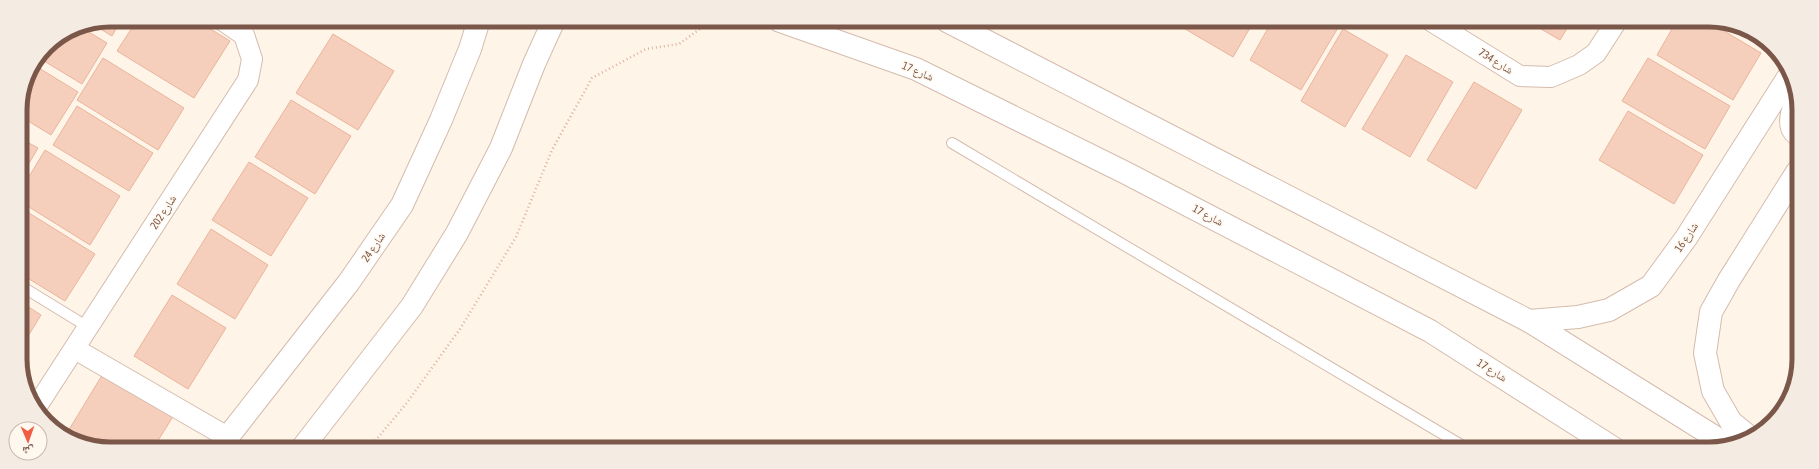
<svg xmlns="http://www.w3.org/2000/svg" width="1819" height="469" font-family="'Asap Condensed','Noto Naskh Arabic',sans-serif">
  <rect width="100%" height="100%" fill="#fef4e7"/>
  <!-- building -->
  <g fill="#f6cfbc" stroke="#eab49b">
    <path d="M110,20H121L112,36L92,24Z"/>
    <path d="M137,20H196L230,41L194,98L117,51Z"/>
    <path d="M1183,21H1254L1233,57L1180,26Z"/>
    <path d="M1272,21H1342L1301,90L1250,60Z"/>
    <path d="M1529,22H1571L1560,40Z"/>
    <path d="M1676,22H1709L1761,53L1733,100L1657,55Z"/>
    <path d="M1731,24L1773,47L1774,49Z"/>
    <path d="M79,26L107,43L82,84L39,58L47,46Z"/>
    <path d="M1343,29L1388,55L1345,127L1301,101Z"/>
    <path d="M333,34L394,71L358,130L296,93Z"/>
    <path d="M1406,55L1453,82L1410,157L1362,129Z"/>
    <path d="M103,58L184,108L158,150L77,100Z"/>
    <path d="M1648,58L1730,106L1705,149L1622,101Z"/>
    <path d="M34,65L78,92L51,135L20,116V104L27,75Z"/>
    <path d="M1474,82L1522,110L1476,189L1427,160Z"/>
    <path d="M291,100L351,136L315,194L255,157Z"/>
    <path d="M77,106L153,153L129,191L53,145Z"/>
    <path d="M1628,111L1703,155L1674,204L1599,160Z"/>
    <path d="M20,138L38,148L21,177Z"/>
    <path d="M45,150L120,196L90,245L21,202V190Z"/>
    <path d="M249,162L308,198L271,256L212,220Z"/>
    <path d="M21,208L95,254L65,301L21,274Z"/>
    <path d="M211,229L268,265L235,319L177,284Z"/>
    <path d="M172,295L226,328L188,389L134,356Z"/>
    <path d="M21,302L41,315L22,346Z"/>
    <path d="M104,372L174,415L154,447H92L67,433Z"/>
  </g>
  <g fill="none" stroke-linecap="round" stroke-linejoin="round">
    <!-- service casing -->
    <g stroke="#d4bcae" stroke-width="12">
      <g id="service">
        <path d="M952,143L1468,449"/>
        <path d="M21,286L88,327"/>
      </g>
    </g>
    <!-- minor casing -->
    <g stroke="#d4bcae" stroke-width="22">
      <g id="minor">
        <path d="M1431,21L1520,76L1551,77L1579,65L1596,53L1616,22"/>
        <path d="M75,349L229,438"/>
        <path d="M37,406L248,80L252,59L244,35L222,20"/>
      </g>
    </g>
    <!-- tertiary casing -->
    <g stroke="#d4bcae" stroke-width="24">
      <g id="tertiary">
        <path d="M780,21L916,69L1126,173L1430,331L1615,449"/>
        <path d="M947,21L1529,321L1726,444"/>
        <path d="M1797,134C1786,126 1793,109 1797,99"/>
        <path d="M1529,321L1578,317L1609,310L1651,286L1686,238L1789,76"/>
        <path d="M1747,435L1731,422L1713,391L1705,353L1711,312L1729,280L1797,172"/>
        <path d="M220,447L349,282L402,205L441,120L470,49L479,20"/>
        <path d="M303,447L412,306L457,233L501,148L534,64L554,20"/>
      </g>
    </g>
    <!-- path -->
    <path stroke="#dcb29f" stroke-width="2.5" stroke-dasharray="1 3" stroke-linecap="butt" d="M370,447L406,404L460,329L516,237L552,150L592,78L646,49L679,44L711,21"/>
    <!-- service -->
    <use href="#service" stroke="#fff" stroke-width="10"/>
    <!-- minor -->
    <use href="#minor" stroke="#fff" stroke-width="20"/>
    <!-- tertiary -->
    <use href="#tertiary" stroke="#fff" stroke-width="22"/>
  </g>
  <g text-anchor="middle" stroke-width="3" stroke-linejoin="round" paint-order="stroke">
    <!-- street labels -->
    <g font-size="11" fill="#7b5749" stroke="#fff8ef">
      <text transform="translate(1496 61) rotate(32)" y="4">شارع 734</text>
      <text transform="translate(918 71) rotate(23)" y="4">شارع 17</text>
      <text transform="translate(163 212) rotate(-57)" y="4">شارع 202</text>
      <text transform="translate(1208 215) rotate(28)" y="4">شارع 17</text>
      <text transform="translate(1686 237) rotate(-56)" y="4">شارع 16</text>
      <text transform="translate(373 247) rotate(-56)" y="4">شارع 24</text>
      <text transform="translate(1492 370) rotate(32)" y="4">شارع 17</text>
    </g>
  </g>
  <!-- crop -->
  <path d="M0 0H1819V469H0ZM110 27H1709A83 83 0 0 1 1792 110V359A83 83 0 0 1 1709 442H110A83 83 0 0 1 27 359V110A83 83 0 0 1 110 27Z" fill="#f4ebe2" fill-rule="evenodd"/>
  <path fill="none" stroke="#7b5749" stroke-width="5" d="M110 27H1709A83 83 0 0 1 1792 110V359A83 83 0 0 1 1709 442H110A83 83 0 0 1 27 359V110A83 83 0 0 1 110 27Z"/>
  <!-- north arrow -->
  <g transform="translate(28 441) rotate(178)"><circle r="19" fill="#fff8ef" stroke="#cab8ad"/>
  <path d="M0-3L7 15L0 10L-7 15Z" fill="#f15d43"/>
  <text y="-6" font-size="11" font-weight="bold" text-anchor="middle" fill="#7b5749">ش</text>
  </g>
</svg>
